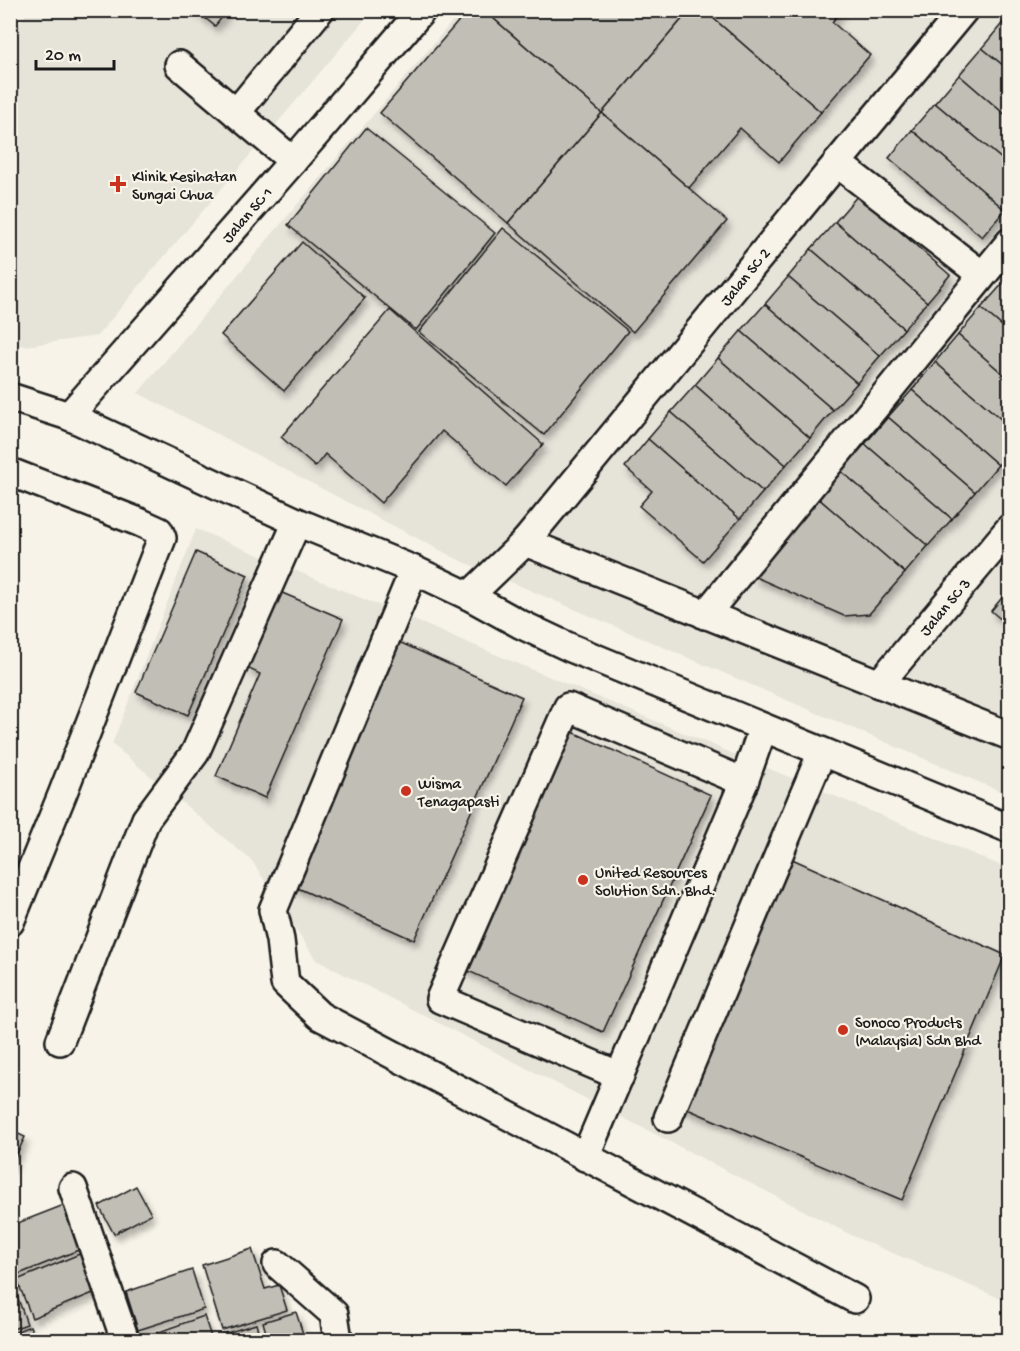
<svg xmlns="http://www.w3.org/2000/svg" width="1020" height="1351" font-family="'Gochi Hand',sans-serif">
  <defs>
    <filter id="shadow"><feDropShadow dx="3.5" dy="6" stdDeviation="3" flood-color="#0004"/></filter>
  </defs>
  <rect width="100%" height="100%" fill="#f7f3e8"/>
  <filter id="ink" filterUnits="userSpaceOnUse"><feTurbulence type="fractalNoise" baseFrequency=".0167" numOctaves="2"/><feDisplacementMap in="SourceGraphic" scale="12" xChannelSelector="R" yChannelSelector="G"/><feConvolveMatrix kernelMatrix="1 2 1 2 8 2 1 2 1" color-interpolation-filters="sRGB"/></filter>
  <g filter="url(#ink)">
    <!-- built -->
    <g fill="#e6e3d9">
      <path d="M29,11H372L97,336L25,346L11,343V33Z"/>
      <path d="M461,11H1009V795L457,559L138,393Z"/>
      <path d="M196,529L1009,869V1302L857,1238L316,960L252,861L112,744Z"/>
    </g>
    <!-- building -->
    <g fill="#c0beb5" stroke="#1c1c1c" stroke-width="1.5" filter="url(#shadow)">
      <path d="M195,10H228L215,26Z"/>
      <path d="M468,10H484L602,113L508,223L380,113Z"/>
      <path d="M484,10H690L602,113Z"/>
      <path d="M690,10H704L821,112L779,162L740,128L689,188L602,113Z"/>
      <path d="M704,10H842L832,22L870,55L821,112Z"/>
      <path d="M1005,20L1010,24V71L982,48Z"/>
      <path d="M982,48L1010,71V119L959,75Z"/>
      <path d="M959,75L1010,119V166L935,103Z"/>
      <path d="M935,103L1010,166V204L1005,210L912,130Z"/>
      <path d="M602,113L727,221L633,332L508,223Z"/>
      <path d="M366,128L495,233L416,330L288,225Z"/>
      <path d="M912,130L1005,210L982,237L889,158Z"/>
      <path d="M858,195L950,275L927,302L835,222Z"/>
      <path d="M835,222L927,302L904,329L811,249Z"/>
      <path d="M503,228L628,331L544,435L419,332Z"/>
      <path d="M302,242L365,298L284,391L221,335Z"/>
      <path d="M811,249L904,329L880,356L788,277Z"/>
      <path d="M788,277L880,356L857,383L765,304Z"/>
      <path d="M1005,281L1010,285V333L981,308Z"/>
      <path d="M765,304L857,383L833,410L741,331Z"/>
      <path d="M981,308L1010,333V380L958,335Z"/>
      <path d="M390,310L543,444L506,486L442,431L381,503L325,454L315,467L281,437Z"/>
      <path d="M741,331L833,410L810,438L718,358Z"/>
      <path d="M958,335L1010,380V427L935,362Z"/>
      <path d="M718,358L810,438L786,465L695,385Z"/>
      <path d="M935,362L1010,427V452L998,465L912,390Z"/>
      <path d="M695,385L786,465L763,492L671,412Z"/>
      <path d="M912,390L998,465L975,492L888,417Z"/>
      <path d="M671,412L763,492L740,519L648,439Z"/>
      <path d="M888,417L975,492L952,519L865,444Z"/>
      <path d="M648,439L740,519L703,561L639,506L652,491L625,467Z"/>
      <path d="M865,444L952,519L928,546L841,471Z"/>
      <path d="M841,471L928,546L905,573L818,498Z"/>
      <path d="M818,498L905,573L869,614L844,616L753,576Z"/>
      <path d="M196,552L248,575L188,715L136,692Z"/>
      <path d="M1010,588V627L991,611Z"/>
      <path d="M280,592L343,619L265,798L216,776L260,674L247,668Z"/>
      <path d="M399,642L522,697L414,940L291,885Z"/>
      <path d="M1010,673V690L1000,685Z"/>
      <path d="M564,728L711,795L603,1032L455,965Z"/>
      <path d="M790,858L1005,955L902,1200L678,1105Z"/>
      <path d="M10,1130L25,1137L10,1168Z"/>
      <path d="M136,1186L151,1214L114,1234L99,1206Z"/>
      <path d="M64,1205L81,1249L14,1276L10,1267V1226Z"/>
      <path d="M252,1249L265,1289L279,1285L287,1310L222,1330L202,1265Z"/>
      <path d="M82,1253L98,1291L32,1318L17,1280Z"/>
      <path d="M192,1270L204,1309L138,1330L126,1292Z"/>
      <path d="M13,1284L27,1324L10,1330V1285Z"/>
      <path d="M296,1312L305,1340H268L263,1322Z"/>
      <path d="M204,1316L212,1340H140L139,1339Z"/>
      <path d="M256,1324L261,1340H221L220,1335Z"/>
      <path d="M30,1326L36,1340H10V1334Z"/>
    </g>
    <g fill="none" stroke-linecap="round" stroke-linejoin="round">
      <!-- minor casing -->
      <g stroke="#1c1c1c" stroke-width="32">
        <g id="minor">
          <path d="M179,65L293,161"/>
          <path d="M236,113L320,10"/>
          <path d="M837,163L982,275"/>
          <path d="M10,397L69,416L297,522L414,570L469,596L520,624L571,648L1010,829"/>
          <path d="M69,416L293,161L422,10"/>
          <path d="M10,472L139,522L159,531L162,538L62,795L10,922"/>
          <path d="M525,542L1010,736"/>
          <path d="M414,570L273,910L280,940L285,983L320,1016L855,1299"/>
          <path d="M469,596L525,542L837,163L964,10"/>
          <path d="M705,615L1010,242"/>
          <path d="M879,684L1010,528"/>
          <path d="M60,1041L146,819L195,753L297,522"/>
          <path d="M620,1076L440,999L568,707L744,782"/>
          <path d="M668,1118L822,752"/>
          <path d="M585,1157L744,782L763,728"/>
          <path d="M73,1188L125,1340"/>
          <path d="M277,1264L334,1314L338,1340"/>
        </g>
      </g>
      <!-- minor -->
      <use href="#minor" stroke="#f7f3e8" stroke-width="27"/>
    </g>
  </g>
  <!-- markers -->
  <g fill="#c8321e" stroke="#f7f3e8" stroke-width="2">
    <path d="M115 175h6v6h6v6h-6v6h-6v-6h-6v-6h6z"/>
    <circle cx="406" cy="791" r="6"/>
    <circle cx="583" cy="880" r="6"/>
    <circle cx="843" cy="1030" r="6"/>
  </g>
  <g text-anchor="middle" stroke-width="4.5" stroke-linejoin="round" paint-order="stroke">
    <!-- poi labels -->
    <g font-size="16" fill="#1c1c1c" stroke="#f7f3e8" text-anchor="start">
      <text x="132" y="181">Klinik Kesihatan<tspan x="132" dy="18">Sungai Chua</tspan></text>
      <text x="418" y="788">Wisma<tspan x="418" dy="18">Tenagapasti</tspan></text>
      <text x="595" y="877">United Resources<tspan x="595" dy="18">Solution Sdn. Bhd.</tspan></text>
      <text x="855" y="1027">Sonoco Products<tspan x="855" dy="18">(Malaysia) Sdn Bhd</tspan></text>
    </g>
    <!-- street labels -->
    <g font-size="16" fill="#1c1c1c" stroke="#f7f3e8">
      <text transform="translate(246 214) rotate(-49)" y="6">Jalan SC 1</text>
      <text transform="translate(744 276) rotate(-51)" y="6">Jalan SC 2</text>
      <text transform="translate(944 606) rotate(-50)" y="6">Jalan SC 3</text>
    </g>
  </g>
  <!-- margin -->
  <rect width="1020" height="1351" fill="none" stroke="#f7f3e8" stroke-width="36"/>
  <rect x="18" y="18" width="984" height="1315" fill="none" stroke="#1c1c1c" stroke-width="2" filter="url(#ink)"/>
  <!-- scale -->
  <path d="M36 60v9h78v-9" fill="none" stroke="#1c1c1c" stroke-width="3"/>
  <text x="45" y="60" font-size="18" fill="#1c1c1c" stroke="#f7f3e8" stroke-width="4.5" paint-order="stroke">20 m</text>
</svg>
